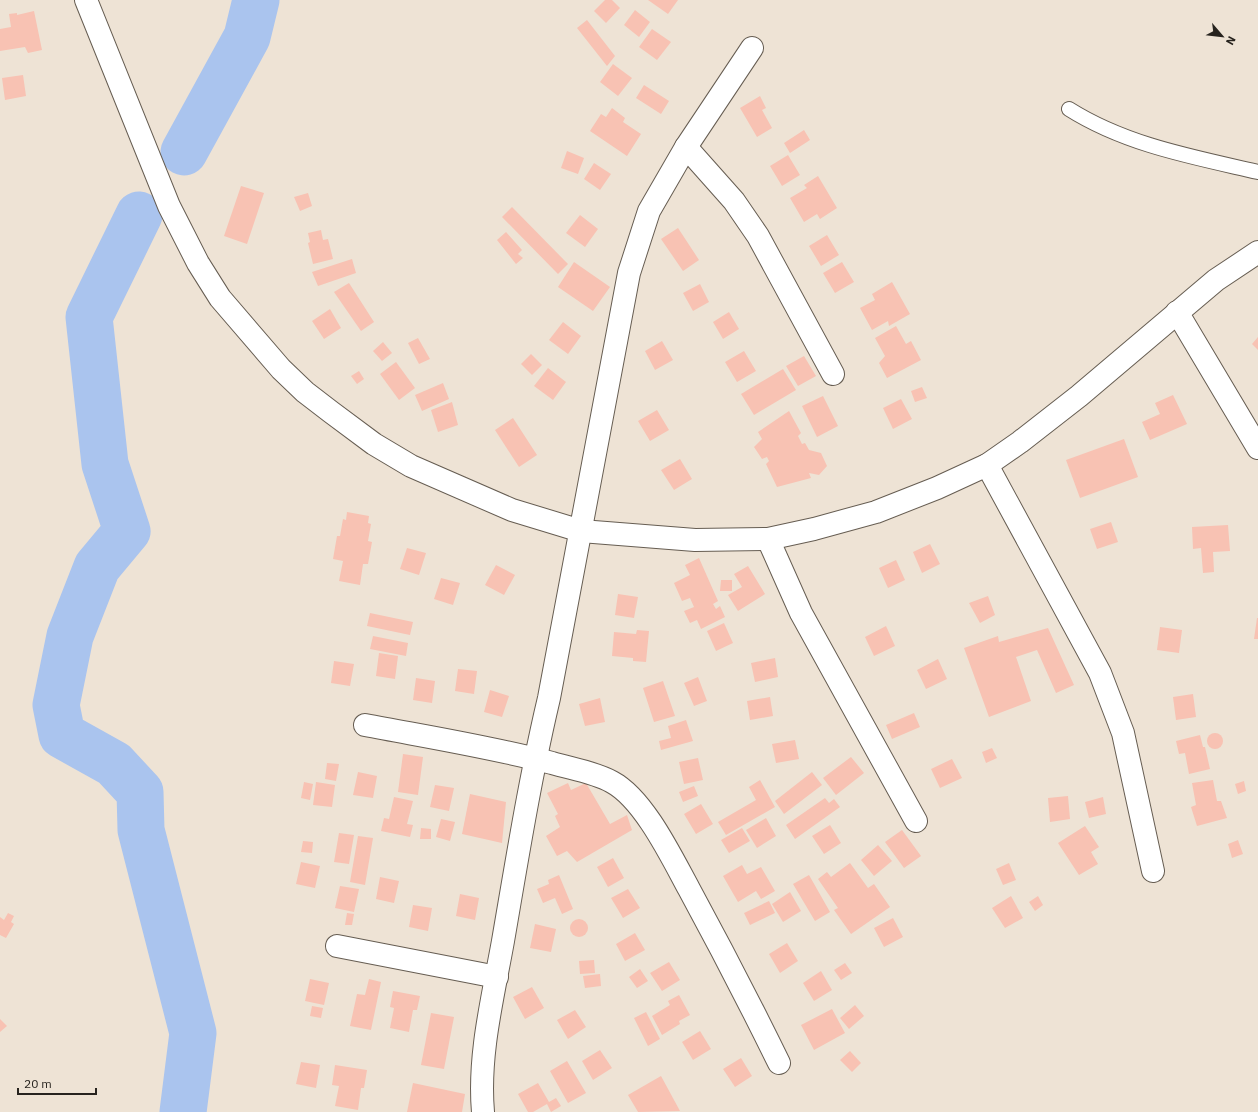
<svg xmlns="http://www.w3.org/2000/svg" width="1258" height="1112" font-family="'IBM Plex Sans',sans-serif">
  <rect width="100%" height="100%" fill="#eee3d5"/>
  <g fill="none" stroke-linecap="round" stroke-linejoin="round">
    <!-- river -->
    <g stroke="#aac4ee" stroke-width="47">
      <path d="M184,152L247,37L256,0"/>
      <path d="M139,215L89,317L105,464L127,531L97,567L70,636L56,705L62,735L114,764L140,792L141,830L193,1033L183,1112"/>
    </g>
  </g>
  <!-- building -->
  <g fill="#f8c2b3">
    <path d="M605,0H612L620,8L606,23L594,11Z"/>
    <path d="M648,0H678L668,14Z"/>
    <path d="M635,10L650,22L639,37L624,25Z"/>
    <path d="M34,11L42,50L28,53L25,47L0,51V29L11,27L9,14L17,13V15Z"/>
    <path d="M587,20L615,56L607,66L577,28Z"/>
    <path d="M652,29L671,42L657,60L639,47Z"/>
    <path d="M613,64L632,78L618,96L600,82Z"/>
    <path d="M23,75L26,96L5,100L2,78Z"/>
    <path d="M644,85L669,101L661,114L636,98Z"/>
    <path d="M760,96L766,108L762,110L772,128L757,137L740,108Z"/>
    <path d="M612,108L625,118L623,122L641,134L627,156L590,131L601,114L606,117Z"/>
    <path d="M804,130L810,140L790,153L784,143Z"/>
    <path d="M567,151L584,158L578,174L561,168Z"/>
    <path d="M788,155L800,175L782,186L770,166Z"/>
    <path d="M594,163L611,174L600,190L584,179Z"/>
    <path d="M818,176L837,208L820,219L817,214L804,222L790,198L807,188L804,185Z"/>
    <path d="M241,186L264,193L247,244L224,236Z"/>
    <path d="M308,193L312,206L300,211L294,197Z"/>
    <path d="M512,207L568,264L558,274L502,217Z"/>
    <path d="M580,215L598,229L585,247L566,233Z"/>
    <path d="M678,228L699,260L683,271L661,239Z"/>
    <path d="M321,230L323,240L328,239L333,259L313,264L308,243L310,242L308,233Z"/>
    <path d="M506,232L522,250L518,254L523,258L516,264L497,240Z"/>
    <path d="M827,235L839,255L821,266L809,246Z"/>
    <path d="M352,259L356,273L318,286L312,272Z"/>
    <path d="M574,262L610,287L593,311L558,287Z"/>
    <path d="M842,262L854,282L835,293L823,273Z"/>
    <path d="M892,282L910,314L889,326L888,321L872,330L860,308L875,300L872,294Z"/>
    <path d="M349,283L374,322L361,331L334,292Z"/>
    <path d="M700,284L709,302L693,311L683,293Z"/>
    <path d="M330,309L341,328L324,339L312,321Z"/>
    <path d="M729,312L739,329L723,339L713,322Z"/>
    <path d="M563,322L581,336L568,354L549,340Z"/>
    <path d="M896,326L906,344L911,341L921,360L887,378L879,363L885,356L875,338Z"/>
    <path d="M1258,337V350L1252,344Z"/>
    <path d="M418,338L430,359L419,364L408,343Z"/>
    <path d="M662,341L673,360L655,370L645,351Z"/>
    <path d="M383,342L392,353L382,361L373,351Z"/>
    <path d="M744,351L756,371L737,382L725,362Z"/>
    <path d="M531,354L542,365L532,375L521,364Z"/>
    <path d="M804,356L816,376L798,386L786,366Z"/>
    <path d="M396,362L415,388L399,400L380,374Z"/>
    <path d="M548,368L566,382L553,400L534,386Z"/>
    <path d="M783,369L796,390L754,415L741,394Z"/>
    <path d="M359,371L364,379L357,384L351,376Z"/>
    <path d="M443,383L449,399L422,411L415,395Z"/>
    <path d="M922,387L927,398L915,402L911,391Z"/>
    <path d="M1173,395L1187,424L1150,440L1142,422L1160,414L1155,403Z"/>
    <path d="M823,396L838,426L817,437L802,406Z"/>
    <path d="M901,399L912,419L893,429L883,408Z"/>
    <path d="M452,402L458,425L438,432L431,410Z"/>
    <path d="M657,410L669,430L650,441L638,421Z"/>
    <path d="M789,411L801,433L798,436L802,444L805,443L809,450L821,453L827,466L819,475L809,473L811,478L777,487L766,464L769,461L767,457L762,459L754,447L762,439L758,432Z"/>
    <path d="M513,418L537,455L519,467L495,430Z"/>
    <path d="M1124,439L1138,477L1080,498L1066,460Z"/>
    <path d="M680,459L692,479L674,490L661,470Z"/>
    <path d="M347,512L369,516L368,523L371,524L368,541L372,542L368,564H363L360,585L339,581L343,561L333,559L337,536H340L343,519L346,520Z"/>
    <path d="M1111,522L1118,542L1097,549L1090,529Z"/>
    <path d="M1228,525L1230,551L1213,552L1214,572L1203,573L1201,548L1193,549L1192,527Z"/>
    <path d="M930,544L940,564L922,573L913,552Z"/>
    <path d="M407,548L426,553L419,575L400,569Z"/>
    <path d="M699,558L718,601L713,604L716,609L720,606L725,617L701,629L697,620L690,623L684,611L694,607L690,598L682,601L674,583L690,575L685,565Z"/>
    <path d="M896,560L905,580L888,588L879,568Z"/>
    <path d="M496,565L515,575L504,595L485,585Z"/>
    <path d="M748,566L765,594L738,611L728,595L742,587L734,574Z"/>
    <path d="M441,578L460,583L453,605L434,599Z"/>
    <path d="M721,580H732V591H720Z"/>
    <path d="M618,594L638,597L634,618L615,615Z"/>
    <path d="M988,596L995,615L980,623L969,603Z"/>
    <path d="M370,613L413,622L410,635L367,626Z"/>
    <path d="M1257,618H1258V639H1254Z"/>
    <path d="M724,623L733,643L716,651L707,631Z"/>
    <path d="M886,626L895,646L874,656L865,637Z"/>
    <path d="M1160,627L1182,630L1179,653L1157,650Z"/>
    <path d="M1048,628L1074,685L1056,693L1037,650L1016,657L1031,701L989,717L964,648L998,636L999,642Z"/>
    <path d="M637,630L649,631L646,662L633,661V658L612,656L614,632L636,634Z"/>
    <path d="M373,636L408,643L406,656L370,649Z"/>
    <path d="M379,653L398,656L395,679L376,676Z"/>
    <path d="M775,658L778,677L755,682L751,663Z"/>
    <path d="M938,659L947,679L926,689L917,670Z"/>
    <path d="M334,661L354,664L350,686L331,683Z"/>
    <path d="M458,669L477,671L474,694L455,691Z"/>
    <path d="M698,677L707,701L694,706L684,683Z"/>
    <path d="M416,678L435,681L432,703L413,700Z"/>
    <path d="M663,681L675,716L654,722L643,688Z"/>
    <path d="M490,690L509,696L502,717L484,712Z"/>
    <path d="M1193,694L1196,717L1176,720L1173,697Z"/>
    <path d="M770,697L773,716L750,720L747,701Z"/>
    <path d="M600,698L605,722L585,726L579,704Z"/>
    <path d="M914,713L920,727L892,739L886,725Z"/>
    <path d="M686,720L693,741L661,750L659,741L671,738L668,726Z"/>
    <circle cx="1215" cy="741" r="8"/>
    <path d="M1200,735L1203,747H1205L1210,769L1189,774L1185,753L1179,754L1176,741Z"/>
    <path d="M795,740L799,759L776,763L772,744Z"/>
    <path d="M992,748L997,758L986,763L982,752Z"/>
    <path d="M403,754L423,757L418,795L398,792Z"/>
    <path d="M851,757L864,773L836,795L823,778Z"/>
    <path d="M698,758L703,780L684,784L679,762Z"/>
    <path d="M952,759L962,778L940,788L931,769Z"/>
    <path d="M327,763L339,764L336,781L325,779Z"/>
    <path d="M358,772L377,776L373,798L353,795Z"/>
    <path d="M812,772L822,785L784,814L775,801Z"/>
    <path d="M760,780L775,807L726,835L718,822L756,800L749,787Z"/>
    <path d="M1213,780L1217,801H1221L1227,818L1197,826L1191,807L1196,805L1192,783Z"/>
    <path d="M1244,781L1246,791L1238,794L1235,784Z"/>
    <path d="M304,782L313,784L310,800L301,798Z"/>
    <path d="M316,782L335,785L332,807L313,805Z"/>
    <path d="M568,783L571,790L586,783L610,824L627,815L632,830L577,862L567,851L557,856L546,836L560,827L555,816L558,814L547,793Z"/>
    <path d="M435,785L454,788L449,811L430,807Z"/>
    <path d="M694,786L698,796L683,802L679,792Z"/>
    <path d="M470,794L506,802L502,843L462,834Z"/>
    <path d="M1068,796L1070,819L1050,822L1048,798Z"/>
    <path d="M394,797L413,801L407,824L413,825L410,837L381,831L384,818L389,819Z"/>
    <path d="M1103,797L1106,814L1089,818L1085,802Z"/>
    <path d="M825,798L829,803L834,799L840,807L795,839L786,825Z"/>
    <path d="M701,804L713,824L696,834L684,814Z"/>
    <path d="M766,818L776,836L757,848L746,830Z"/>
    <path d="M441,819L455,822L450,841L436,837Z"/>
    <path d="M830,825L841,843L824,854L812,836Z"/>
    <path d="M1085,826L1099,847L1091,852L1098,864L1079,875L1058,843Z"/>
    <path d="M421,828L431,829V839H420Z"/>
    <path d="M742,828L750,841L729,853L721,840Z"/>
    <path d="M902,830L921,856L904,868L885,842Z"/>
    <path d="M339,833L354,835L349,864L334,862Z"/>
    <path d="M358,836L373,838L365,885L350,882Z"/>
    <path d="M1238,840L1243,854L1232,858L1228,844Z"/>
    <path d="M303,841L313,842L312,853L301,852Z"/>
    <path d="M878,845L892,861L874,876L861,860Z"/>
    <path d="M613,858L624,878L608,887L597,867Z"/>
    <path d="M301,862L320,866L315,888L296,884Z"/>
    <path d="M850,863L868,888L874,884L890,907L851,934L834,910L838,908L818,879L827,872L831,877Z"/>
    <path d="M1009,863L1016,880L1003,885L996,869Z"/>
    <path d="M742,865L747,874L761,867L775,891L761,899L756,891L738,902L723,876Z"/>
    <path d="M559,875L573,909L562,914L555,898L543,903L537,889L549,884L548,880Z"/>
    <path d="M809,875L830,912L815,921L793,884Z"/>
    <path d="M380,877L399,881L394,903L376,899Z"/>
    <path d="M340,886L359,889L354,912L335,908Z"/>
    <path d="M628,889L640,908L623,918L611,898Z"/>
    <path d="M790,892L801,911L783,922L772,904Z"/>
    <path d="M460,894L479,898L475,920L456,916Z"/>
    <path d="M1011,896L1023,918L1005,928L992,908Z"/>
    <path d="M1038,896L1043,905L1035,911L1029,902Z"/>
    <path d="M769,901L775,913L750,925L744,913Z"/>
    <path d="M413,905L432,908L428,931L409,927Z"/>
    <path d="M8,913L14,916L11,922L14,924L6,938L0,935V917L4,920Z"/>
    <path d="M347,913L354,914L352,925H345Z"/>
    <path d="M893,918L903,937L884,947L874,928Z"/>
    <circle cx="579" cy="928" r="9"/>
    <path d="M535,924L556,929L551,952L530,948Z"/>
    <path d="M635,933L645,950L625,961L616,944Z"/>
    <path d="M787,943L798,961L780,973L769,954Z"/>
    <path d="M594,960L595,973L580,974L579,961Z"/>
    <path d="M669,962L680,980L662,991L650,973Z"/>
    <path d="M845,963L852,973L841,980L834,970Z"/>
    <path d="M640,969L648,981L637,988L629,977Z"/>
    <path d="M821,971L832,990L814,1001L803,983Z"/>
    <path d="M600,974L601,986L585,988L583,976Z"/>
    <path d="M310,979L329,983L324,1005L305,1001Z"/>
    <path d="M369,979L381,982L371,1030L350,1026L357,994L365,995Z"/>
    <path d="M532,987L544,1008L525,1019L513,997Z"/>
    <path d="M393,991L420,996L417,1010H413L409,1032L390,1028L394,1008L390,1007Z"/>
    <path d="M679,995L690,1015L679,1021L680,1024L662,1035L652,1016L670,1005L668,1001Z"/>
    <path d="M855,1005L864,1016L849,1029L840,1018Z"/>
    <path d="M312,1006L323,1008L321,1018L310,1016Z"/>
    <path d="M832,1009L845,1033L814,1050L801,1025Z"/>
    <path d="M575,1010L586,1027L568,1039L557,1020Z"/>
    <path d="M646,1012L660,1039L648,1046L634,1018Z"/>
    <path d="M431,1013L454,1017L444,1069L421,1065Z"/>
    <path d="M0,1019L7,1026L0,1032Z"/>
    <path d="M700,1031L711,1049L693,1060L682,1042Z"/>
    <path d="M600,1050L612,1068L593,1080L582,1061Z"/>
    <path d="M850,1051L861,1063L852,1072L840,1060Z"/>
    <path d="M741,1058L752,1076L735,1087L723,1069Z"/>
    <path d="M567,1061L586,1093L568,1103L550,1071Z"/>
    <path d="M301,1062L320,1065L316,1088L296,1084Z"/>
    <path d="M335,1065L367,1070L364,1088H361L358,1110L335,1106L339,1086L332,1085Z"/>
    <path d="M661,1076L680,1111L638,1112L628,1095Z"/>
    <path d="M413,1083L465,1094L462,1112H407Z"/>
    <path d="M538,1083L549,1102L556,1098L561,1106L551,1112L547,1104L533,1112H528L518,1094Z"/>
  </g>
  <g fill="none" stroke-linecap="round" stroke-linejoin="round">
    <!-- lane casing -->
    <g stroke="#665d52" stroke-width="16">
      <path id="lane" d="M1069,109C1126,145 1193,157 1258,172"/>
    </g>
    <!-- street casing -->
    <g stroke="#665d52" stroke-width="24">
      <g id="street">
        <path d="M86,0L169,206L198,263L220,298L281,369L305,392L331,412L374,444L411,466L512,510L581,531L695,540L768,539L814,529L876,512L937,488L987,465L1020,442L1079,396L1216,280L1258,252"/>
        <path d="M686,147L734,201L758,236L833,374"/>
        <path d="M1177,312L1258,448"/>
        <path d="M987,465L1100,673L1123,733L1153,871"/>
        <path d="M768,539L801,613L916,821"/>
        <path d="M365,725C428,737 491,747 552,763C572,769 594,772 612,782C644,799 672,858 689,889C720,946 750,1004 779,1063"/>
        <path d="M337,946L497,977"/>
        <path d="M483,1112C478,1055 493,997 503,941C517,860 530,778 549,698L629,273L649,211L686,147L752,48"/>
      </g>
    </g>
    <!-- lane -->
    <use href="#lane" stroke="#fff" stroke-width="14"/>
    <!-- street -->
    <use href="#street" stroke="#fff" stroke-width="22"/>
  </g>
  <!-- north arrow -->
  <g transform="translate(1222 36) rotate(118)" stroke="#eee3d5" stroke-width="3" paint-order="stroke">
  <path d="M0-3L7 15L0 10L-7 15Z" fill="#27231e"/>
  <text y="-6" font-size="11" font-weight="bold" text-anchor="middle" fill="#27231e">N</text>
  </g>
  <!-- scale -->
  <path d="M18 1088v6h78v-6" fill="none" stroke="#27231e" stroke-width="2"/>
  <text x="24" y="1088" font-size="12" fill="#27231e" stroke="#eee3d5" stroke-width="3" paint-order="stroke">20 m</text>
</svg>
